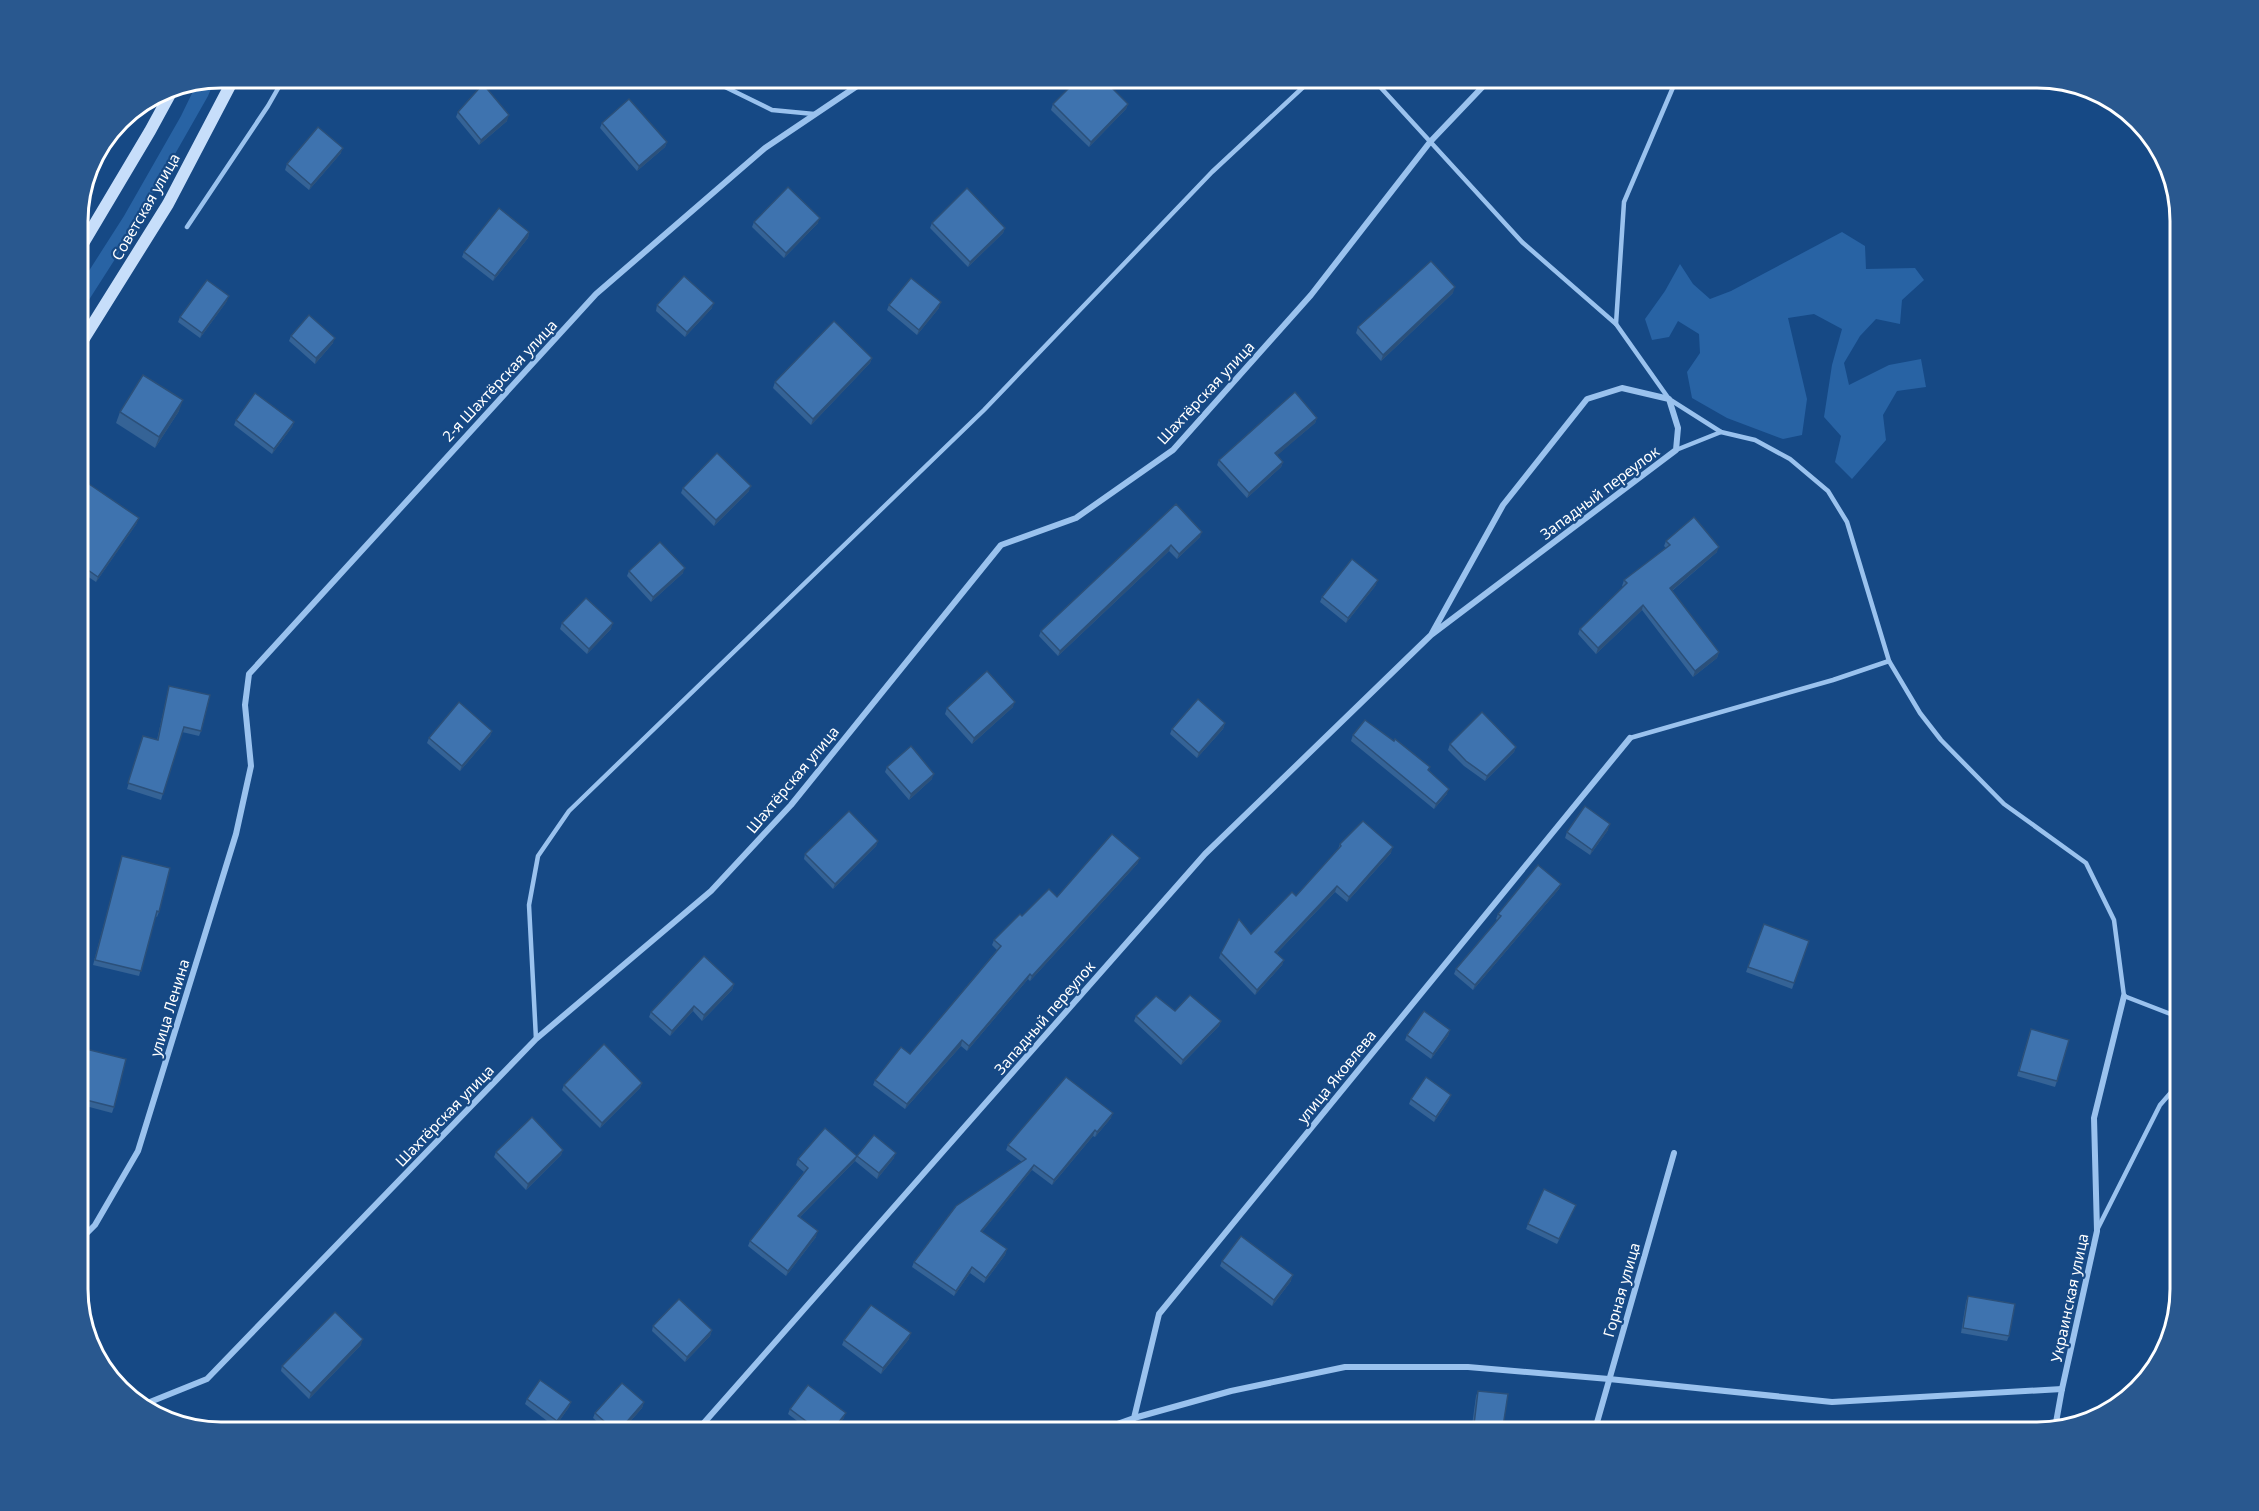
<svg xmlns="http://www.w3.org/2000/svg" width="2259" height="1511" font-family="'Noto Sans',sans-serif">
  <rect width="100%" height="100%" fill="#164985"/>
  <!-- green -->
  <g fill="#2863a4">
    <path d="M215,79L208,96L117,256L78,317V288L124,216L181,116L197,83Z"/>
    <path d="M1842,232L1865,246L1866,269L1915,268L1924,280L1902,300L1900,324L1876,319L1860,336L1844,363L1849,385L1889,365L1921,359L1926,387L1897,391L1883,415L1886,440L1852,479L1835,462L1841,436L1824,417L1832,365L1842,329L1814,314L1788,318L1807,399L1802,435L1783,439L1727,418L1692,398L1687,372L1700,353L1699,334L1678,321L1669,337L1652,340L1645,319L1665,291L1680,264L1693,284L1710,299L1731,291Z"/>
  </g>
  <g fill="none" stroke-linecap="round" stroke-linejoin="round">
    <!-- lane -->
    <g stroke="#9ac2ee" stroke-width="4.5">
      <path d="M712,78L717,83L772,110L814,114"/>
      <path d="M1372,78L1522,242L1616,324"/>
      <path d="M1677,78L1624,202L1616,324L1669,399L1721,432L1755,440L1790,459L1828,491L1847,522L1889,661L1920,713L1941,740L2004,804L2086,863L2114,920L2124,996L2181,1018"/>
      <path d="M187,227L268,106L284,78"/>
      <path d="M1676,450L1721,432"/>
      <path d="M1630,738L1833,680L1889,661"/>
      <path d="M536,1039L529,905L538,856L569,811L984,410L1212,172L1313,78"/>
      <path d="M2097,1230L2160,1105L2181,1081"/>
    </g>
    <!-- street -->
    <g stroke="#9ac2ee" stroke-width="6">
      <path d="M78,1242L95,1225L138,1151L236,834L251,766L245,705L249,674L596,294L765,148L869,78"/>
      <path d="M140,1406L207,1379L536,1039L711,891L791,805L1001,545L1076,518L1173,450L1311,295L1430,142L1491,78"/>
      <path d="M1134,1418L1231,1391L1345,1367H1468L1609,1379L1832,1402L2062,1389"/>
      <path d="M2055,1428L2062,1389L2097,1231L2094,1118L2124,996"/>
      <path d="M695,1433L1205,854L1431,635L1676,450L1678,428L1669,399L1622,388L1587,399L1503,505L1431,635"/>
      <path d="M1092,1433L1134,1418L1159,1314L1630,738"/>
      <path d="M1594,1433L1674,1153"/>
    </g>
    <!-- secondary -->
    <g stroke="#c7defa" stroke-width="12">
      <path d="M78,252L150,131L174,87"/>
      <path d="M78,348L168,204L234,78"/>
    </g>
  </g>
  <!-- wall -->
  <g fill="#356396">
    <path d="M1053,104H1128L1126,109L1089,147L1051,110Z"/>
    <path d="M458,112L507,121L479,145L456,117Z"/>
    <path d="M602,123L667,142L665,147L637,171L600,128Z"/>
    <path d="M341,153L309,190L285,170L287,164Z"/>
    <path d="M754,222L818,223L784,258L752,227Z"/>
    <path d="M932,223L1005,228L1003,233L968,267L930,228Z"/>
    <path d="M529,232L528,238L493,281L462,257L464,252Z"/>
    <path d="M1453,293L1381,361L1356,333L1358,327Z"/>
    <path d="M227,301L200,338L178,322L180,317Z"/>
    <path d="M657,305L712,308L685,337L656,311Z"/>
    <path d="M889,305L939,308L917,335L887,310Z"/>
    <path d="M291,336L333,343L315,364L289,341Z"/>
    <path d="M872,358L870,363L811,425L773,388L775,382Z"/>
    <path d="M179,411L155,448L116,423L120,412Z"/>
    <path d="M1317,418L1315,423L1277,455L1283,462L1281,467L1247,498L1217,465L1219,460Z"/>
    <path d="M236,420L294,422L292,427L272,454L234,425Z"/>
    <path d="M683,488L749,491L714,526L681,493Z"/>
    <path d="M78,500L137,523L96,582L78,570Z"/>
    <path d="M1176,504L1200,537L1177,559L1169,551L1058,656L1039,636L1041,631Z"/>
    <path d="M1666,541L1717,552L1672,591L1719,652L1717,658L1693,677L1642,610L1596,654L1578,634L1580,629L1623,587L1622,586L1624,580L1666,548L1664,546Z"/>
    <path d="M629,571L683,573L651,602L627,576Z"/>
    <path d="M1376,585L1346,623L1320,602L1322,597Z"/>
    <path d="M562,623L611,629L587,654L560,629Z"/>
    <path d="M169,686L201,731L199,736L182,732L161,800L127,789L143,736L157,740Z"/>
    <path d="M1013,707L972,744L945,714L947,708Z"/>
    <path d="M1225,723L1223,729L1197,758L1170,734L1172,729Z"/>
    <path d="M492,731L490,736L460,771L427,743L429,738Z"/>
    <path d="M1353,735L1430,767L1429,770L1447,794L1434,809L1351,741Z"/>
    <path d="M1450,744L1516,747L1514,752L1485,781L1464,766L1448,750Z"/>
    <path d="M887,767L932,779L909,800L885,772Z"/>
    <path d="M1608,830L1590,855L1565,838L1567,832Z"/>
    <path d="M878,841L876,846L833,889L804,859L805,854Z"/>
    <path d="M1340,844L1391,853L1347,902L1335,892L1276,954L1284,960L1282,965L1255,995L1219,958L1221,953L1251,934L1296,896L1338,849Z"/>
    <path d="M122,856L159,912L157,917L155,916L139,976L93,965Z"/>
    <path d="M1138,863L1030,981L1028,979L967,1051L961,1046L905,1109L873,1085L875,1080L910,1054L997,950L992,945L994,940L1022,916L1057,897Z"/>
    <path d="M1561,884L1559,889L1473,990L1454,974L1456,969L1497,920L1496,919L1498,914Z"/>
    <path d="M1764,924L1809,941L1792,989L1746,972Z"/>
    <path d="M734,984L732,990L702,1021L693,1011L670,1036L649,1017L651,1012Z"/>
    <path d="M1175,1011L1221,1021L1219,1026L1181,1065L1134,1021L1136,1016Z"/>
    <path d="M1450,1030L1448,1036L1431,1059L1405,1040L1407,1035Z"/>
    <path d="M2029,1035L2057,1081L2055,1087L2017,1076Z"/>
    <path d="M78,1047L114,1107L112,1113L78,1104Z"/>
    <path d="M642,1083L640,1088L600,1128L562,1090L564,1085Z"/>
    <path d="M1411,1099L1449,1100L1434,1122L1409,1104Z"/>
    <path d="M1111,1118L1095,1137L1093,1136L1052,1185L1032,1170L982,1232L1007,1249L1005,1255L984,1283L970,1273L954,1296L912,1267L914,1262L1022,1162L1006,1150L1008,1145Z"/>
    <path d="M563,1150L561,1155L526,1190L494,1157L496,1152Z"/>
    <path d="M857,1156L894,1158L877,1179L855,1161L800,1217L816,1237L786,1276L748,1246L750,1241L804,1172L796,1165L798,1159Z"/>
    <path d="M1576,1205L1557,1244L1526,1229L1528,1224Z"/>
    <path d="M2181,1249V1289L2179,1297L2171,1296Z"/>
    <path d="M1222,1261L1291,1281L1272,1306L1220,1266Z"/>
    <path d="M1968,1296L2009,1336L2007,1341L1961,1333L1966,1302Z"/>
    <path d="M653,1326L712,1330L710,1336L685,1362L652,1331Z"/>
    <path d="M909,1339L881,1374L842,1345L844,1340Z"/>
    <path d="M361,1345L309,1399L281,1371L282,1366Z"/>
    <path d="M1478,1391L1502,1433H1471L1476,1396Z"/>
    <path d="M527,1399L571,1402L569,1407L555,1427L525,1404Z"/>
    <path d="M644,1402L642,1408L620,1433H610L593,1418L595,1413Z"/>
    <path d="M790,1409L844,1418L832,1433H813L788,1414Z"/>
  </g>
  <!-- shaded-wall -->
  <g fill="#2b507a">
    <path d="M1128,104L1126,109L1089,147L1091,142Z"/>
    <path d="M509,115L507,121L479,145L481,140Z"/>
    <path d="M667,142L665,147L637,171L639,166Z"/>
    <path d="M343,148L341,153L309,190L311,185Z"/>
    <path d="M820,218L818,223L784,258L786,253Z"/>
    <path d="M1005,228L1003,233L968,267L970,262Z"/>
    <path d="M529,232L528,238L493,281L495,276Z"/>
    <path d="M1455,287L1453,293L1381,361L1383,355Z"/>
    <path d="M229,296L227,301L200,338L202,333Z"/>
    <path d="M941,302L939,308L917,335L919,330Z"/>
    <path d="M714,303L712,308L685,337L687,332Z"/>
    <path d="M335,338L333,343L315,364L316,358Z"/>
    <path d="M872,358L870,363L811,425L813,419Z"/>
    <path d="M183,400L179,411L155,448L159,437Z"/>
    <path d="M1317,418L1315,423L1273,459L1275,453Z"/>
    <path d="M294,422L292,427L272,454L274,449Z"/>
    <path d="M1283,462L1281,467L1247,498L1249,493Z"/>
    <path d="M751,486L749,491L714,526L716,520Z"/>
    <path d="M139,518L137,523L96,582L98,577Z"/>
    <path d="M1202,532L1200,537L1177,559L1179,554Z"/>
    <path d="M1171,545L1169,551L1058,656L1060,651Z"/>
    <path d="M1719,547L1717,552L1668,594L1670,588Z"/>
    <path d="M685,568L683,573L651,602L653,597Z"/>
    <path d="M1378,580L1376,585L1346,623L1348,618Z"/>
    <path d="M1643,605L1642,610L1596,654L1598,648Z"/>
    <path d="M613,623L611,629L587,654L589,649Z"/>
    <path d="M1719,652L1717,658L1693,677L1695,671Z"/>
    <path d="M1015,702L1013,707L972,744L974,738Z"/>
    <path d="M1225,723L1223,729L1197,758L1199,753Z"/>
    <path d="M492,731L490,736L460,771L462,766Z"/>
    <path d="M1516,747L1514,752L1485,781L1487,776Z"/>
    <path d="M934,774L932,779L909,800L911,794Z"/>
    <path d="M1449,789L1447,794L1434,809L1436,804Z"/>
    <path d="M1610,824L1608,830L1590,855L1592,850Z"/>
    <path d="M878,841L876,846L833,889L835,884Z"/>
    <path d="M1393,847L1391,853L1347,902L1349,897Z"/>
    <path d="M1140,858L1138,863L1030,981L1032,976Z"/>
    <path d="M1561,884L1559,889L1473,990L1475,985Z"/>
    <path d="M1337,886L1335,892L1273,957L1275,952Z"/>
    <path d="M1284,960L1282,965L1255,995L1257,990Z"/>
    <path d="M1030,974L1028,979L967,1051L969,1046Z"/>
    <path d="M734,984L732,990L702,1021L704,1015Z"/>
    <path d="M694,1006L693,1011L670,1036L672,1031Z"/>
    <path d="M1221,1021L1219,1026L1181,1065L1183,1060Z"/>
    <path d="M1450,1030L1448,1036L1431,1059L1433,1054Z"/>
    <path d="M962,1040L961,1046L905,1109L907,1104Z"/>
    <path d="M642,1083L640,1088L600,1128L602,1123Z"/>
    <path d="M1451,1095L1449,1100L1434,1122L1436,1117Z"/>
    <path d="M1113,1113L1111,1118L1095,1137L1097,1132Z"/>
    <path d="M1095,1130L1093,1136L1052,1185L1054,1180Z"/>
    <path d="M563,1150L561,1155L526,1190L528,1184Z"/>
    <path d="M896,1153L894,1158L877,1179L879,1173Z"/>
    <path d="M857,1156L855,1161L796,1221L798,1216Z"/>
    <path d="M1034,1165L1032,1170L979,1236L981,1231Z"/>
    <path d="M818,1231L816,1237L786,1276L788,1271Z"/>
    <path d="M1007,1249L1005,1255L984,1283L986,1278Z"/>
    <path d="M972,1267L970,1273L954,1296L956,1291Z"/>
    <path d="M1293,1275L1291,1281L1272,1306L1274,1300Z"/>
    <path d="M712,1330L710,1336L685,1362L687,1357Z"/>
    <path d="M911,1333L909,1339L881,1374L883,1368Z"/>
    <path d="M363,1339L361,1345L309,1399L311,1393Z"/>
    <path d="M571,1402L569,1407L555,1427L557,1421Z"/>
    <path d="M644,1402L642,1408L620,1433H617Z"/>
    <path d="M846,1413L844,1418L832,1433H830Z"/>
  </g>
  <!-- building -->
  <g fill="#3e73af" stroke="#2b507a" stroke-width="1.5">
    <path d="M1079,78H1102L1128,104L1091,142L1053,104Z"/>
    <path d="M483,84L509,115L481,140L458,112Z"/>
    <path d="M629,99L667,142L639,166L602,123Z"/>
    <path d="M318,127L343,148L311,185L287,164Z"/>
    <path d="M788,187L820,218L786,253L754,222Z"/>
    <path d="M967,188L1005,228L970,262L932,223Z"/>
    <path d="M499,208L529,232L495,276L464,252Z"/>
    <path d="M1431,261L1455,287L1383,355L1358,327Z"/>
    <path d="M684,276L714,303L687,332L657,305Z"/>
    <path d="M911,278L941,302L919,330L889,305Z"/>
    <path d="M207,280L229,296L202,333L180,317Z"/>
    <path d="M309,315L335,338L316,358L291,336Z"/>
    <path d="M834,321L872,358L813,419L775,382Z"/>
    <path d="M143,375L183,400L159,437L120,412Z"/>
    <path d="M1295,392L1317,418L1275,453L1283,462L1249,493L1219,460Z"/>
    <path d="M255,393L294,422L274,449L236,420Z"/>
    <path d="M717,453L751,486L716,520L683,488Z"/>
    <path d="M89,484L139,518L98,577L78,563V500Z"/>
    <path d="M1176,504L1202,532L1179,554L1171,545L1060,651L1041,631Z"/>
    <path d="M1694,517L1719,547L1670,588L1719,652L1695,671L1643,605L1598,648L1580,629L1627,583L1624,580L1670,545L1666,541Z"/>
    <path d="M660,542L685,568L653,597L629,571Z"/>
    <path d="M1352,559L1378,580L1348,618L1322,597Z"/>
    <path d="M586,598L613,623L589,649L562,623Z"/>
    <path d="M987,671L1015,702L974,738L947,708Z"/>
    <path d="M169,686L210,695L201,731L184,727L163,794L128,783L143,736L158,740Z"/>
    <path d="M1198,699L1225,723L1199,753L1172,729Z"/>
    <path d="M459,702L492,731L462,766L429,738Z"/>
    <path d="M1482,712L1516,747L1487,776L1466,761L1450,744Z"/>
    <path d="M1365,720L1394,741L1395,739L1430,767L1428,770L1449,789L1436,804L1353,735Z"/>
    <path d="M911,746L934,774L911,794L887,767Z"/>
    <path d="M1585,806L1610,824L1592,850L1567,832Z"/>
    <path d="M849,811L878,841L835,884L805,854Z"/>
    <path d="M1363,821L1393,847L1349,897L1337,886L1275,952L1284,960L1257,990L1221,953L1239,919L1251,934L1292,892L1296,896L1341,846L1340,844Z"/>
    <path d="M1112,834L1140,858L1032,976L1030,974L969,1046L962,1040L907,1104L875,1080L901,1047L910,1054L1001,946L994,940L1020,914L1022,916L1049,889L1057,897Z"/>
    <path d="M122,856L170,868L159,912L157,911L141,971L95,960Z"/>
    <path d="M1538,865L1561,884L1475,985L1456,969L1501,916L1498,914Z"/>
    <path d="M1764,924L1809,941L1794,983L1748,967Z"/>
    <path d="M704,956L734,984L704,1015L694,1006L672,1031L651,1012Z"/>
    <path d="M1190,995L1221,1021L1183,1060L1136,1016L1156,996L1175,1011Z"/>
    <path d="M1424,1011L1450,1030L1433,1054L1407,1035Z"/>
    <path d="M2031,1029L2069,1040L2057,1081L2019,1071Z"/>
    <path d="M604,1044L642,1083L602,1123L564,1085Z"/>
    <path d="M78,1047L126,1059L114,1107L78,1098Z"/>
    <path d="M1066,1077L1113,1113L1097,1132L1095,1130L1054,1180L1034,1165L981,1231L1007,1249L986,1278L972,1267L956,1291L914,1262L956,1206L1026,1159L1008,1145Z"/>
    <path d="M1426,1077L1451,1095L1436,1117L1411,1099Z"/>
    <path d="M532,1117L563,1150L528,1184L496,1152Z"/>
    <path d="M825,1128L857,1156L798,1216L818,1231L788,1271L750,1241L808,1168L798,1159Z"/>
    <path d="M874,1135L896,1153L879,1173L857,1156Z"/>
    <path d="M1544,1189L1576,1205L1559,1239L1528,1224Z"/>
    <path d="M1241,1236L1293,1275L1274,1300L1222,1261Z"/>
    <path d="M2181,1251V1289L2180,1292L2173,1290Z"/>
    <path d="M1968,1296L2015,1304L2009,1336L1963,1328Z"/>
    <path d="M679,1299L712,1330L687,1357L653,1326Z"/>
    <path d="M871,1305L911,1333L883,1368L844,1340Z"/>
    <path d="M335,1312L363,1339L311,1393L282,1366Z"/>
    <path d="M540,1380L571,1402L557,1421L527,1399Z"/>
    <path d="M622,1383L644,1402L617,1433L595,1413Z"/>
    <path d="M808,1385L846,1413L830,1433H822L790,1409Z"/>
    <path d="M1478,1391L1508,1394L1502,1433H1473Z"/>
    <path d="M1662,1429L1674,1433H1661Z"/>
  </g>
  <g text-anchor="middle" stroke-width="4.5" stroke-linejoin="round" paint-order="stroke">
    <!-- street labels -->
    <g font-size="15" fill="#fff" stroke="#164985">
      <text transform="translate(146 207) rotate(-60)" y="5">Советская улица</text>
      <text transform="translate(500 381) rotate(-47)" y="5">2-я Шахтёрская улица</text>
      <text transform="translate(1206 393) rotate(-47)" y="5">Шахтёрская улица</text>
      <text transform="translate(1600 493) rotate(-37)" y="5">Западный переулок</text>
      <text transform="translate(793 780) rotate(-50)" y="5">Шахтёрская улица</text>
      <text transform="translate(170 1008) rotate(-73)" y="5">улица Ленина</text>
      <text transform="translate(1045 1018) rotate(-49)" y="5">Западный переулок</text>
      <text transform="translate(1337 1077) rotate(-51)" y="5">улица Яковлева</text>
      <text transform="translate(445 1116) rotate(-46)" y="5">Шахтёрская улица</text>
      <text transform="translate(1622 1290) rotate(-74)" y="5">Горная улица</text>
      <text transform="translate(2070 1298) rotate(-78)" y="5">Украинская улица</text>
    </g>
  </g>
  <!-- crop -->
  <path d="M0 0H2259V1511H0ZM221 88H2037A133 133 0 0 1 2170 221V1289A133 133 0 0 1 2037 1422H221A133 133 0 0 1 88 1289V221A133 133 0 0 1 221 88Z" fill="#29588f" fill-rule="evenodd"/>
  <path fill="none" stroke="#fff" stroke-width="3" d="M221 88H2037A133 133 0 0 1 2170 221V1289A133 133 0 0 1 2037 1422H221A133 133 0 0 1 88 1289V221A133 133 0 0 1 221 88Z"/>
</svg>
